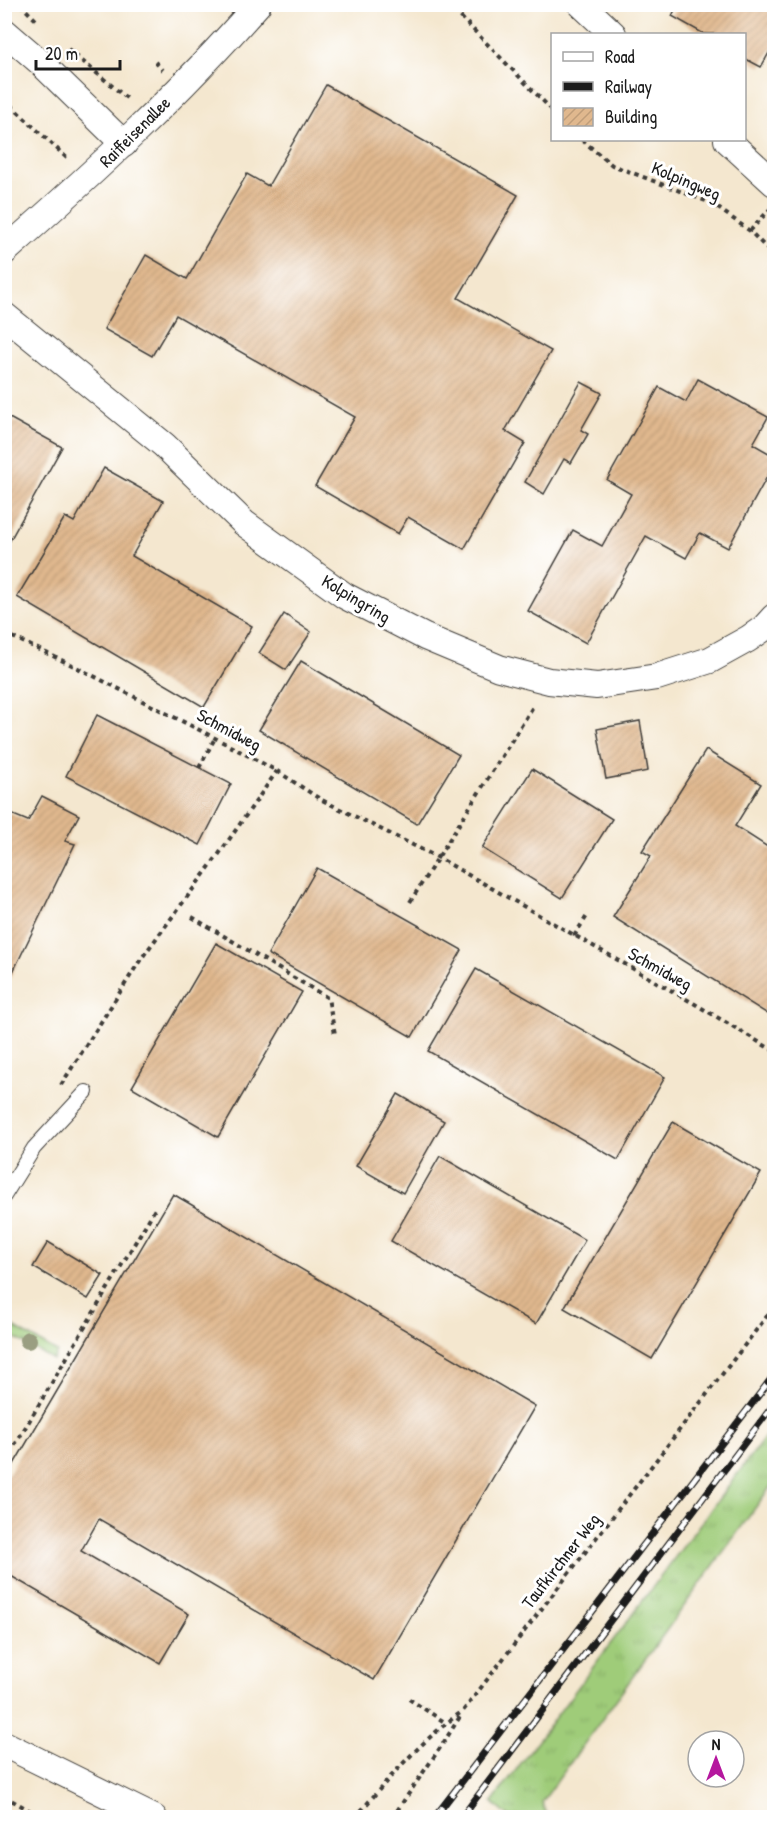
<svg xmlns="http://www.w3.org/2000/svg" width="779" height="1822" font-family="'Patrick Hand',sans-serif">
  <defs>
    <pattern id="grass-tufts" width="24" height="20" patternUnits="userSpaceOnUse" patternTransform="scale(1.5)"><rect width="24" height="20" fill="#9fcc79"/><path d="M3 7l-1-3M5 7V3M7 7l1-3M15 17l-1-3M17 17v-4M19 17l1-3" fill="none" stroke="#88af68"/></pattern>
    <pattern id="building-hatch" width="6" height="6" patternUnits="userSpaceOnUse" patternTransform="scale(1.5)"><rect width="6" height="6" fill="#e0b88e"/><path d="M-1 1l2-2M0 6l6-6M5 7l2-2" fill="none" stroke="#c09e7a"/></pattern>
  </defs>
  <rect width="100%" height="100%" fill="#fff"/>
  <filter id="ink" filterUnits="userSpaceOnUse"><feTurbulence type="fractalNoise" baseFrequency=".0167" numOctaves="2"/><feDisplacementMap in="SourceGraphic" scale="12" xChannelSelector="R" yChannelSelector="G"/><feConvolveMatrix kernelMatrix="1 2 1 2 8 2 1 2 1" color-interpolation-filters="sRGB"/></filter>
  <filter id="wash" filterUnits="userSpaceOnUse"><feTurbulence type="fractalNoise" baseFrequency=".008" numOctaves="4" result="noise"/><feDisplacementMap in="SourceGraphic" scale="24" xChannelSelector="R" yChannelSelector="G"/><feGaussianBlur stdDeviation="1.35" result="paint"/><feColorMatrix in="noise" values="0 0 0 0 0 0 0 0 0 0 0 0 0 0 0 0 0 1.4 0 .05"/><feComposite in="paint" operator="in"/></filter>
  <g filter="url(#wash)">
    <rect width="100%" height="100%" fill="#f4e7cf"/>
    <!-- grass -->
    <g fill="url(#grass-tufts)" stroke="#5e744a" stroke-width="1.5">
      <path d="M5,1322L57,1352L53,1360L5,1332Z"/>
      <path d="M774,1425V1482L542,1802L548,1817H509L492,1802Z"/>
    </g>
    <g id="blocks">
      <!-- building -->
      <g fill="url(#building-hatch)">
        <path d="M678,4H774V44L761,67L744,58V34H704L672,16Z"/>
        <path d="M326,85L518,195L458,298L551,351L505,431L525,443L464,549L408,517L398,534L315,486L355,417L176,315L152,356L104,329L146,255L187,279L247,174L268,186Z"/>
        <path d="M698,379L768,417L753,444L774,456V464L728,548L700,533L686,558L646,536L586,643L528,611L573,530L602,546L631,494L607,480L659,387L686,402Z"/>
        <path d="M581,382L602,393L581,430L588,434L571,463L564,459L544,494L525,482Z"/>
        <path d="M4,415L62,447L4,551Z"/>
        <path d="M104,468L163,501L132,556L252,626L204,707L17,597L65,517L74,522Z"/>
        <path d="M284,614L311,632L286,670L259,653Z"/>
        <path d="M301,661L459,755L417,824L259,730Z"/>
        <path d="M97,715L231,784L200,845L66,776Z"/>
        <path d="M640,721L648,771L606,779L597,729Z"/>
        <path d="M706,750L761,784L735,826L774,851V1018L613,917L651,856L642,851Z"/>
        <path d="M532,769L612,819L562,898L482,848Z"/>
        <path d="M42,796L79,815L65,841L75,844L10,978L4,975V811L28,821Z"/>
        <path d="M317,868L462,950L412,1037L268,954Z"/>
        <path d="M216,943L302,992L218,1137L132,1087Z"/>
        <path d="M476,969L665,1077L618,1160L428,1051Z"/>
        <path d="M398,1094L444,1121L403,1193L356,1166Z"/>
        <path d="M673,1122L761,1173L652,1359L564,1308Z"/>
        <path d="M440,1156L585,1240L536,1324L391,1241Z"/>
        <path d="M173,1194L535,1406L374,1680L99,1519L81,1551L189,1614L160,1663L4,1572V1481Z"/>
        <path d="M48,1242L103,1275L88,1299L33,1267Z"/>
      </g>
    </g>
  </g>
  <g filter="url(#ink)">
    <use href="#blocks" fill-opacity="0" stroke="#3c3a37" stroke-width="1.5"/>
    <g fill="none" stroke-linecap="round" stroke-linejoin="round">
      <!-- service casing -->
      <g stroke="#3c3a37" stroke-width="16">
        <path id="service" d="M4,1196L34,1148L86,1092"/>
      </g>
      <!-- minor casing -->
      <g stroke="#3c3a37" stroke-width="28">
        <g id="minor">
          <path d="M581,4L613,34"/>
          <path d="M4,31L40,62L124,144"/>
          <path d="M727,140L774,183"/>
          <path d="M4,252C92,174 180,94 258,4"/>
          <path d="M4,315L164,445L244,523L345,596L425,637L499,668L549,681L597,686L657,677L710,660L748,639L764,628L774,617"/>
          <path d="M4,1744L154,1818"/>
        </g>
      </g>
      <!-- path -->
      <g stroke="#3c3a37" stroke-width="4" stroke-dasharray="4.5 4.5" stroke-linecap="butt">
        <path d="M20,4L38,22"/>
        <path d="M448,4L552,110"/>
        <path d="M68,49L129,100"/>
        <path d="M155,62L163,70"/>
        <path d="M4,99L69,160"/>
        <path d="M582,140L612,165L711,203L750,231L774,256"/>
        <path d="M750,231L770,209"/>
        <path d="M4,633L76,667L215,738L277,771L320,799L437,857L695,1004L774,1051"/>
        <path d="M199,768L215,738"/>
        <path d="M410,902L534,705"/>
        <path d="M192,917L328,998L335,1034"/>
        <path d="M574,936L587,916"/>
        <path d="M61,1085L141,959L219,854L277,771"/>
        <path d="M4,1460L9,1455L155,1209"/>
        <path d="M409,1699L446,1723"/>
        <path d="M4,1796L43,1818"/>
        <path d="M355,1818C388,1779 421,1740 463,1711L774,1307"/>
        <path d="M392,1818L442,1745L461,1715"/>
      </g>
      <!-- service -->
      <use href="#service" stroke="#fff" stroke-width="14"/>
      <!-- minor -->
      <use href="#minor" stroke="#fff" stroke-width="26"/>
      <!-- rail casing -->
      <g stroke="#1c1c1c" stroke-width="7">
        <g id="rail">
          <path d="M434,1818L774,1375"/>
          <path d="M461,1818L774,1404"/>
        </g>
      </g>
      <!-- rail -->
      <use href="#rail" stroke="#fff" stroke-width="4.5" stroke-dasharray="14" stroke-linecap="butt"/>
    </g>
    <!-- trees -->
    <circle fill="#9a9e81" cx="28" cy="1340" r="9"/>
  </g>
  <g text-anchor="middle" stroke-width="6" stroke-linejoin="round" paint-order="stroke">
    <!-- street labels -->
    <g font-size="18" fill="#1c1c1c" stroke="#fff">
      <text transform="translate(135 132) rotate(-45)" y="6">Raiffeisenallee</text>
      <text transform="translate(686 181) rotate(23)" y="6">Kolpingweg</text>
      <text transform="translate(356 599) rotate(31)" y="6">Kolpingring</text>
      <text transform="translate(229 730) rotate(28)" y="6">Schmidweg</text>
      <text transform="translate(660 969) rotate(29)" y="6">Schmidweg</text>
      <text transform="translate(561 1561) rotate(-52)" y="6">Taufkirchner Weg</text>
    </g>
  </g>
  <!-- margin -->
  <rect width="779" height="1822" fill="none" stroke="#fff" stroke-width="24"/>
  <!-- legend -->
  <rect x="551" y="33" width="195" height="108" fill="#ffffff" stroke="#a4a4a4" stroke-width="1.5"/>
  <rect x="563" y="52" width="30" height="9" fill="#ffffff" stroke="#a4a4a4" stroke-width="1.5"/>
  <text x="605" y="63" font-size="18" fill="#1c1c1c">Road</text>
  <rect x="563" y="82" width="30" height="9" fill="#1c1c1c" stroke="#a4a4a4" stroke-width="1.5"/>
  <text x="605" y="93" font-size="18" fill="#1c1c1c">Railway</text>
  <rect x="563" y="108" width="30" height="18" fill="url(#building-hatch)" stroke="#a4a4a4" stroke-width="1.5"/>
  <text x="605" y="123" font-size="18" fill="#1c1c1c">Building</text>
  <!-- north arrow -->
  <g transform="translate(716 1759)"><circle r="28" fill="#ffffff" stroke="#a4a4a4" stroke-width="1.5"/>
  <path d="M0-4.5L10 22L0 15L-10 22Z" fill="#b5179e"/>
  <text y="-9" font-size="16" font-weight="bold" text-anchor="middle" fill="#1c1c1c">N</text>
  </g>
  <!-- scale -->
  <path d="M36 60v9h84v-9" fill="none" stroke="#1c1c1c" stroke-width="3"/>
  <text x="45" y="60" font-size="18" fill="#1c1c1c" stroke="#ffffff" stroke-width="4.5" paint-order="stroke">20 m</text>
</svg>
